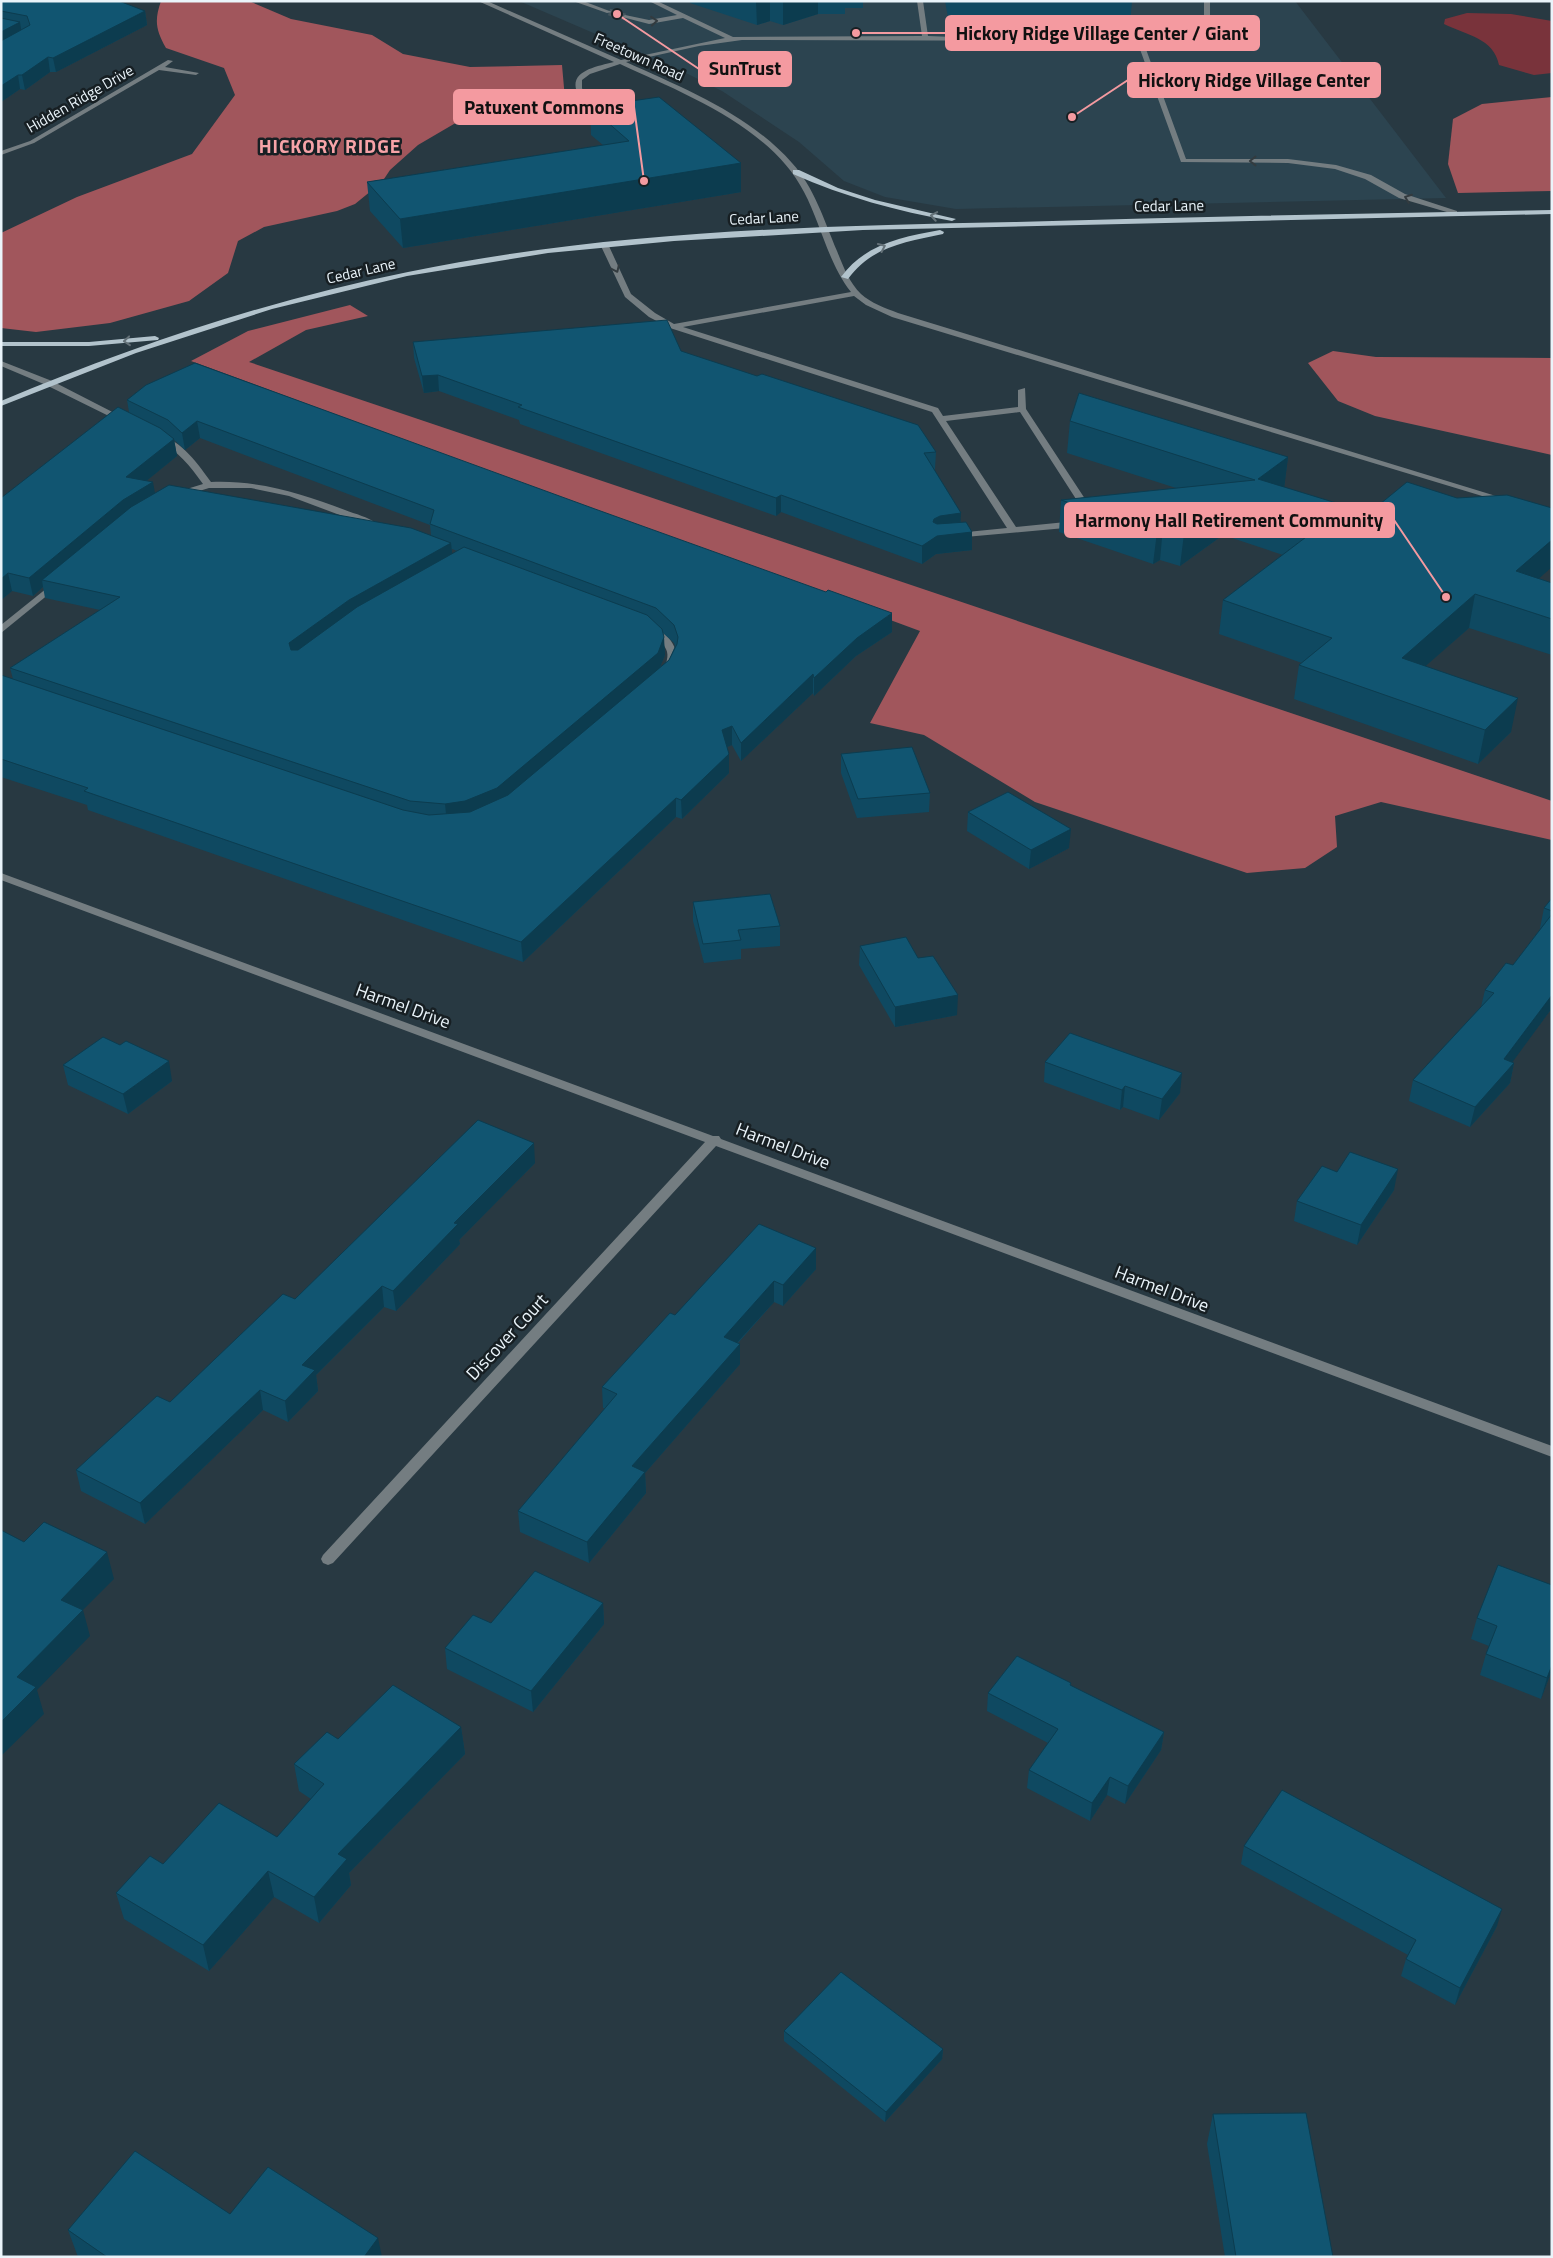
<svg xmlns="http://www.w3.org/2000/svg" width="1553" height="2258" font-family="'Titillium Web',sans-serif">
  <rect width="100%" height="100%" fill="#283942"/>
  <!-- built -->
  <path fill="#2c4450" d="M519,1H1295L1446,198L956,209L885,197L844,181L799,142L722,91L684,72Z"/>
  <!-- forest -->
  <g fill="#a1565c">
    <path d="M161,1H249L291,19L372,35L403,54L470,67L562,65L565,99L560,109L538,119L517,124L459,121L418,145L390,170L382,182L355,204L337,211L264,227L238,241L228,273L189,301L110,323L36,332L1,328V233L77,197L192,154L235,95L224,68L166,48C156,30 154,21 161,1Z"/>
    <path d="M1552,97V191L1458,193L1448,164L1453,119L1482,104Z"/>
    <path d="M350,305L368,316L306,330L249,362L1552,801V840L1381,802L1335,816L1337,847L1305,868L1247,873L1035,802L924,735L870,723L920,631L191,361L248,331Z"/>
    <path d="M1333,351L1376,357L1552,358V455L1375,416L1338,401L1308,363Z"/>
  </g>
  <!-- water -->
  <path fill="#79333b" d="M1467,13L1511,14L1552,21V73L1534,75L1499,65C1494,38 1466,35 1444,24L1445,19Z"/>
  <g fill="none" stroke-linecap="round" stroke-linejoin="round">
    <!-- minor-tunnel -->
    <path stroke="#45555e" stroke-width="7" stroke-dasharray="7 3" stroke-linecap="butt" d="M609,12L625,17"/>
    <!-- minor -->
    <g fill="#747d81" fill-rule="evenodd">
      <path d="M478,1H487L621,60L725,38L683,18L649,24L622,17L625,15L649,20L677,15L649,1H657L733,37L922,36L917,1H923L928,36L954,37L953,34L985,25L1116,26L1134,29L1141,37C1162,37 1191,39 1204,19V1H1210V19C1197,42 1167,41 1143,41L1186,159H1288L1336,165L1371,175L1405,194L1457,211V215L1399,198L1365,179L1335,169L1288,163L1181,162L1137,41L742,40L699,46L626,62C683,88 749,114 792,163C814,187 824,220 837,251C843,266 849,282 861,294C871,303 885,308 898,313L1509,500L1502,502L892,317L866,305L854,296L683,327L938,408L943,416L1018,407V390L1025,388L1026,409L1093,511L1085,513L1020,412L946,421L1016,527L1076,521L1081,524L1076,527L954,538L952,536L957,533L1007,528L932,412L670,328L649,317L625,297L600,244L604,242L608,244L631,294L655,313L674,324L851,292C828,263 821,224 804,192C771,127 683,93 620,64L590,74L582,80V88L585,97L580,98C564,72 594,67 614,62ZM985,29L1116,30L1130,32L1134,37H956Z"/>
      <path d="M573,1H583L612,12L607,13Z"/>
      <path d="M168,60L173,61L165,67L199,73L196,75L159,70L34,143L1,155V151L30,141Z"/>
      <path d="M1,361L52,381L128,420L121,422L46,385L1,366Z"/>
      <path d="M159,437C178,435 201,468 211,482C258,480 301,493 345,510C355,514 369,517 377,524L369,526L289,496L251,488H209L183,496H177V492L203,484C190,466 178,451 159,441Z"/>
      <path d="M57,580L60,581V585L1,633V625Z"/>
      <path d="M650,626C669,632 684,652 672,670L669,671L664,668C675,646 658,642 645,629Z"/>
      <path d="M1,873L713,1136H719L721,1139L1552,1446V1457L716,1146L333,1563L328,1565L323,1563L321,1559L323,1555L705,1142L1,880Z"/>
    </g>
    <!-- major -->
    <g fill="#b2c3cc" fill-rule="evenodd">
      <path d="M793,170H799L838,188L875,200L956,219L952,221C897,211 845,197 793,174Z"/>
      <path d="M1552,210V214L863,230L674,241L548,253L407,276L272,309L136,353L1,406V401C133,346 268,300 408,272C607,231 811,226 1014,222C1193,217 1372,213 1552,210Z"/>
      <path d="M940,230L944,232L943,234C906,242 872,246 848,279L841,277C865,244 902,237 940,230Z"/>
      <path d="M155,336L159,338L158,340L89,346H1V342H89Z"/>
    </g>
  </g>
  <!-- wall -->
  <g fill="#0f4961" fill-rule="evenodd">
    <path d="M1,1L145,11L147,25L56,72H50L25,90L20,89L1,102Z"/>
    <path d="M690,1H881V2H863V8H845V14H818L783,25L770,21L757,25L690,3Z"/>
    <path d="M945,1H1132L1130,24L949,23Z"/>
    <path d="M590,107L741,192L403,248L370,211L367,182L603,145L591,135Z"/>
    <path d="M413,342L681,351L936,452L935,469H934L961,522L972,532V550L936,554L922,564L781,512L776,516L520,424L519,420L439,391L424,393L414,358Z"/>
    <path d="M146,385L892,632L856,656L814,696L813,693L741,761L732,745L727,747L729,773L682,819L676,817L523,962L88,810L87,805L1,777V675L13,679L10,668L100,610L45,598L43,587L33,596L12,591L1,600V498L129,412L127,400ZM200,438L430,525L431,535L155,493L146,481L177,456L174,440L185,450ZM452,549L457,551L452,554ZM663,633L674,643L675,646L669,660L660,667L665,655Z"/>
    <path d="M1070,421L1288,457L1284,487L1552,583V655L1469,628L1425,666L1511,732L1478,764L1294,699L1299,665L1302,663L1219,634L1223,600L1283,555L1223,535L1180,566L1160,560L1153,564L1059,532L1061,500L1176,488L1067,453Z"/>
    <path d="M841,754L930,793L929,812L857,818L841,773Z"/>
    <path d="M968,812L1069,848L1029,869L967,831Z"/>
    <path d="M1552,898V1008L1512,1062L1514,1063L1510,1083L1470,1127L1409,1101L1413,1080L1481,1007L1485,990L1513,965L1541,928H1540L1544,908Z"/>
    <path d="M693,902L780,926V946L741,949V959L704,963L693,921Z"/>
    <path d="M860,946L918,958L957,1015L895,1027L859,965Z"/>
    <path d="M1045,1062L1180,1093L1159,1120L1123,1107L1120,1110L1044,1082Z"/>
    <path d="M63,1065L172,1081L128,1114L68,1085Z"/>
    <path d="M535,1163L459,1240L460,1244L396,1311L384,1307L316,1375L318,1391L288,1422L263,1410L145,1524L81,1491L76,1470L170,1402L295,1299Z"/>
    <path d="M1337,1172L1394,1190L1357,1245L1294,1221L1297,1201Z"/>
    <path d="M816,1248V1269L783,1306L774,1302L738,1343L740,1364L645,1473L646,1493L589,1563L520,1532L518,1511L605,1408H603L602,1387L675,1315Z"/>
    <path d="M1552,1585V1670L1541,1699L1480,1675L1486,1654L1489,1646L1471,1639L1477,1618Z"/>
    <path d="M603,1603L604,1624L533,1712L447,1669L445,1648L491,1623Z"/>
    <path d="M1071,1683V1686L1164,1732L1161,1750L1125,1804L1107,1795L1090,1821L1027,1788L1029,1770L1048,1743L987,1711L988,1693Z"/>
    <path d="M461,1727L465,1754L349,1873L351,1885L319,1923L274,1897L209,1971L124,1919L116,1893L163,1864L277,1837L311,1799L299,1791L294,1764L338,1739Z"/>
    <path d="M1244,1846L1497,1926L1455,2005L1401,1976L1406,1959L1408,1955L1241,1864Z"/>
    <path d="M784,2031L943,2049L942,2059L885,2122L784,2041Z"/>
    <path d="M1213,2114L1333,2257H1225L1207,2144Z"/>
    <path d="M230,2214L382,2257H78L68,2230Z"/>
  </g>
  <!-- shaded-wall -->
  <g fill="#0c3c4f">
    <path d="M756,1H770V21L757,25Z"/>
    <path d="M783,1H818V14L783,25Z"/>
    <path d="M145,11L147,25L56,72L53,58Z"/>
    <path d="M20,22L22,35L1,48V32Z"/>
    <path d="M48,57L50,72L25,90L22,75Z"/>
    <path d="M18,75L20,89L1,102V86Z"/>
    <path d="M741,163V192L403,248L400,219Z"/>
    <path d="M438,375L439,391L424,393L422,376Z"/>
    <path d="M197,421L200,438L185,450L182,433Z"/>
    <path d="M174,439L177,456L129,495L126,477Z"/>
    <path d="M1288,457L1284,489L1258,479Z"/>
    <path d="M153,482L156,499L42,580L43,587L33,596L29,578L123,500Z"/>
    <path d="M781,495V512L776,516V498Z"/>
    <path d="M1226,503L1223,535L1180,566L1184,534Z"/>
    <path d="M961,513L960,531L937,536L972,532V550L936,554L922,564V546L934,519L940,516Z"/>
    <path d="M1163,527L1160,560L1153,564L1157,532Z"/>
    <path d="M1552,540V567L1509,605L1516,571Z"/>
    <path d="M451,543L453,560L292,661L289,643L349,600Z"/>
    <path d="M8,573L12,591L1,600V579Z"/>
    <path d="M1475,594L1469,628L1396,692L1402,658Z"/>
    <path d="M892,613V632L856,656L814,696V678L857,638Z"/>
    <path d="M664,637L665,655L658,672L499,807L447,823L445,804Z"/>
    <path d="M813,674V693L741,761V743Z"/>
    <path d="M1518,698L1511,732L1478,764L1485,730Z"/>
    <path d="M732,726V745L722,749V730Z"/>
    <path d="M729,754V773L682,819L681,800Z"/>
    <path d="M676,798V817L523,962L521,942Z"/>
    <path d="M1071,829L1069,848L1029,869L1031,850Z"/>
    <path d="M958,995L957,1015L895,1027V1007Z"/>
    <path d="M1552,995V1008L1500,1079L1504,1059Z"/>
    <path d="M169,1061L172,1081L128,1114L123,1094Z"/>
    <path d="M1514,1063L1510,1083L1470,1127L1475,1107Z"/>
    <path d="M1182,1073L1180,1093L1159,1120L1162,1099Z"/>
    <path d="M1125,1086L1123,1107L1120,1110L1122,1090Z"/>
    <path d="M534,1143L535,1163L459,1240L460,1244L396,1311L393,1291L454,1223Z"/>
    <path d="M1398,1169L1394,1190L1357,1245L1361,1225Z"/>
    <path d="M816,1248V1269L783,1306V1285Z"/>
    <path d="M774,1281V1302L724,1357V1337Z"/>
    <path d="M382,1286L384,1307L316,1375L318,1391L288,1422L285,1401L302,1365Z"/>
    <path d="M740,1344V1364L645,1473L646,1493L589,1563L587,1542L632,1466Z"/>
    <path d="M260,1390L263,1410L145,1524L140,1503Z"/>
    <path d="M107,1552L114,1579L83,1610L90,1636L37,1690L44,1714L1,1756V1722L17,1677L61,1600Z"/>
    <path d="M603,1603L604,1624L533,1712L531,1691Z"/>
    <path d="M1552,1665V1670L1541,1699L1547,1678Z"/>
    <path d="M461,1727L465,1754L349,1873L351,1885L319,1923L314,1897L338,1854Z"/>
    <path d="M1164,1732L1161,1750L1125,1804L1128,1786Z"/>
    <path d="M1110,1777L1107,1795L1090,1821L1092,1803Z"/>
    <path d="M268,1871L274,1897L209,1971L203,1945Z"/>
    <path d="M1502,1909L1497,1926L1455,2005L1460,1988Z"/>
    <path d="M943,2049L942,2059L885,2122L886,2112Z"/>
    <path d="M378,2238L382,2257H364Z"/>
  </g>
  <!-- building -->
  <g fill="#115571" stroke="#0c3c4f">
    <path d="M1,1H119L145,11L53,58L48,57L22,75H18L1,86V41L30,25L27,16L1,11Z"/>
    <path d="M1,18L20,22L1,32Z"/>
    <path d="M659,97L741,163L400,219L367,182L629,141L590,107Z"/>
    <path d="M667,320L681,351L757,376L762,374L918,425L936,452L924,453L961,513L940,516L934,519L933,522L937,524L966,522L972,532L937,536L922,546L781,495L776,498L518,407L522,405L438,375L422,376L413,342Z"/>
    <path d="M195,363L595,509L826,592L828,590L892,613L857,638L814,678L813,674L741,743L732,726L722,730L729,754L681,800L676,798L521,942L84,791L88,788L1,759V675L403,810L429,815L470,812L508,795L669,660L677,644L678,637L674,625L656,608L430,524L434,510L197,421L182,433L168,420L127,400L146,385Z"/>
    <path d="M1079,393L1288,457L1258,479L1369,513L1407,482L1457,498L1507,495L1552,508V540L1516,571L1552,583V619L1475,594L1402,658L1518,698L1485,730L1299,665L1332,638L1223,600L1314,531L1226,503L1184,534L1163,527L1157,532L1061,500L1255,480L1070,421Z"/>
    <path d="M118,407L160,428L174,439L126,477L153,482L123,500L29,578L8,573L1,579V498Z"/>
    <path d="M169,485L411,528L451,543L349,600L289,643L291,650H298L357,607L464,547L647,615L662,629L664,637L658,653L497,788L465,801L445,804L410,801L10,668L120,597L42,580L131,507Z"/>
    <path d="M912,747L930,793L858,799L841,754Z"/>
    <path d="M1008,792L1071,829L1031,850L968,812Z"/>
    <path d="M770,894L780,926L738,930L741,940L703,944L693,902Z"/>
    <path d="M1552,898V911L1544,908Z"/>
    <path d="M1552,914V995L1504,1059L1514,1063L1475,1107L1413,1080L1494,993L1485,990L1506,963L1513,965Z"/>
    <path d="M906,937L918,958L933,956L958,995L895,1007L860,946Z"/>
    <path d="M1070,1033L1182,1073L1162,1099L1125,1086L1122,1090L1045,1062Z"/>
    <path d="M103,1037L120,1045L126,1041L169,1061L123,1094L63,1065Z"/>
    <path d="M478,1120L534,1143L454,1223L458,1224L393,1291L382,1286L302,1365L315,1370L285,1401L260,1390L140,1503L76,1470L157,1396L170,1402L283,1294L295,1299Z"/>
    <path d="M1350,1152L1398,1169L1361,1225L1297,1201L1322,1166L1337,1172Z"/>
    <path d="M759,1224L816,1248L783,1285L774,1281L724,1337L740,1344L632,1466L645,1472L587,1542L518,1511L617,1394L602,1387L670,1313L675,1315Z"/>
    <path d="M44,1522L107,1552L61,1600L83,1610L17,1677L36,1687L1,1722V1530L24,1542Z"/>
    <path d="M1498,1565L1552,1585V1665L1547,1678L1486,1654L1497,1626L1477,1618Z"/>
    <path d="M535,1571L603,1603L531,1691L445,1648L473,1615L491,1623Z"/>
    <path d="M1017,1656L1071,1683L1070,1685L1164,1732L1128,1786L1110,1777L1092,1803L1029,1770L1058,1729L988,1693Z"/>
    <path d="M393,1685L461,1727L338,1854L347,1859L314,1897L268,1871L203,1945L116,1893L150,1856L163,1864L219,1803L277,1837L324,1784L294,1764L327,1732L338,1739Z"/>
    <path d="M1282,1790L1502,1909L1460,1988L1406,1959L1416,1940L1244,1846Z"/>
    <path d="M841,1972L943,2049L886,2112L784,2031Z"/>
    <path d="M1306,2113L1333,2257H1236L1213,2114Z"/>
    <path d="M135,2151L230,2214L268,2167L378,2238L364,2257H107L68,2230Z"/>
  </g>
  <!-- one-way arrows -->
  <defs><path id="oneway-chevron" d="M-2-3.5L2.5 0L-2 3.5" fill="none" stroke-width="1.6" stroke-linecap="round" stroke-linejoin="round" transform="scale(1.25)"/></defs>
  <g stroke="#333b3f">
    <use href="#oneway-chevron" transform="translate(654 21) rotate(-5)"/>
    <use href="#oneway-chevron" transform="translate(1253 161) rotate(-180)"/>
    <use href="#oneway-chevron" transform="translate(1408 198) rotate(-159)"/>
    <use href="#oneway-chevron" transform="translate(616 269) rotate(65)"/>
  </g>
  <g stroke="#647178">
    <use href="#oneway-chevron" transform="translate(934 216) rotate(-170)"/>
    <use href="#oneway-chevron" transform="translate(882 247) rotate(-25)"/>
    <use href="#oneway-chevron" transform="translate(127 341) rotate(175)"/>
  </g>
  <g text-anchor="middle" stroke-width="5" stroke-linejoin="round" paint-order="stroke">
    <!-- far-street labels -->
    <g font-size="15" fill="#eaf4fa" stroke="#171f23">
      <text transform="translate(639 57) rotate(24)" y="5">Freetown Road</text>
      <text transform="translate(80 99) rotate(-30)" y="5">Hidden Ridge Drive</text>
      <text transform="translate(1169 206) rotate(-1)" y="5">Cedar Lane</text>
      <text transform="translate(764 218) rotate(-3)" y="5">Cedar Lane</text>
      <text transform="translate(361 271) rotate(-13)" y="5">Cedar Lane</text>
    </g>
    <!-- street labels -->
    <g font-size="18" fill="#eaf4fa" stroke="#171f23">
      <text transform="translate(403 1006) rotate(20)" y="6">Harmel Drive</text>
      <text transform="translate(783 1146) rotate(21)" y="6">Harmel Drive</text>
      <text transform="translate(1162 1289) rotate(21)" y="6">Harmel Drive</text>
      <text transform="translate(507 1337) rotate(-47)" y="6">Discover Court</text>
    </g>
    <!-- far-district labels -->
    <g font-size="19" font-weight="bold" letter-spacing="1" fill="#f7a3a8" stroke="#171f23">
      <text x="330" y="153">HICKORY RIDGE</text>
    </g>
  </g>
  <!-- callouts -->
  <path fill="none" stroke="#f49aa0" stroke-width="2" d="M856 33L946 33M617 14L699 69M1072 117L1128 80M644 181L634 107M1446 597L1394 520"/>
  <g fill="#f49aa0" stroke="#171f23" stroke-width="2">
    <circle cx="856" cy="33" r="5"/>
    <circle cx="617" cy="14" r="5"/>
    <circle cx="1072" cy="117" r="5"/>
    <circle cx="644" cy="181" r="5"/>
    <circle cx="1446" cy="597" r="5"/>
  </g>
  <g fill="#f49aa0" stroke="#f49aa0" stroke-width="2">
    <rect x="946" y="16" width="313" height="34" rx="5"/>
    <rect x="699" y="52" width="92" height="34" rx="5"/>
    <rect x="1128" y="63" width="252" height="34" rx="5"/>
    <rect x="454" y="90" width="180" height="34" rx="5"/>
    <rect x="1065" y="503" width="329" height="34" rx="5"/>
  </g>
  <g font-size="19" text-anchor="middle" font-weight="bold" fill="#111">
    <text x="1102" y="40">Hickory Ridge Village Center / Giant</text>
    <text x="745" y="75">SunTrust</text>
    <text x="1254" y="87">Hickory Ridge Village Center</text>
    <text x="544" y="114">Patuxent Commons</text>
    <text x="1229" y="527">Harmony Hall Retirement Community</text>
  </g>
  <!-- border -->
  <rect width="1553" height="2258" fill="none" stroke="#eaf4fa" stroke-width="5"/>
</svg>
